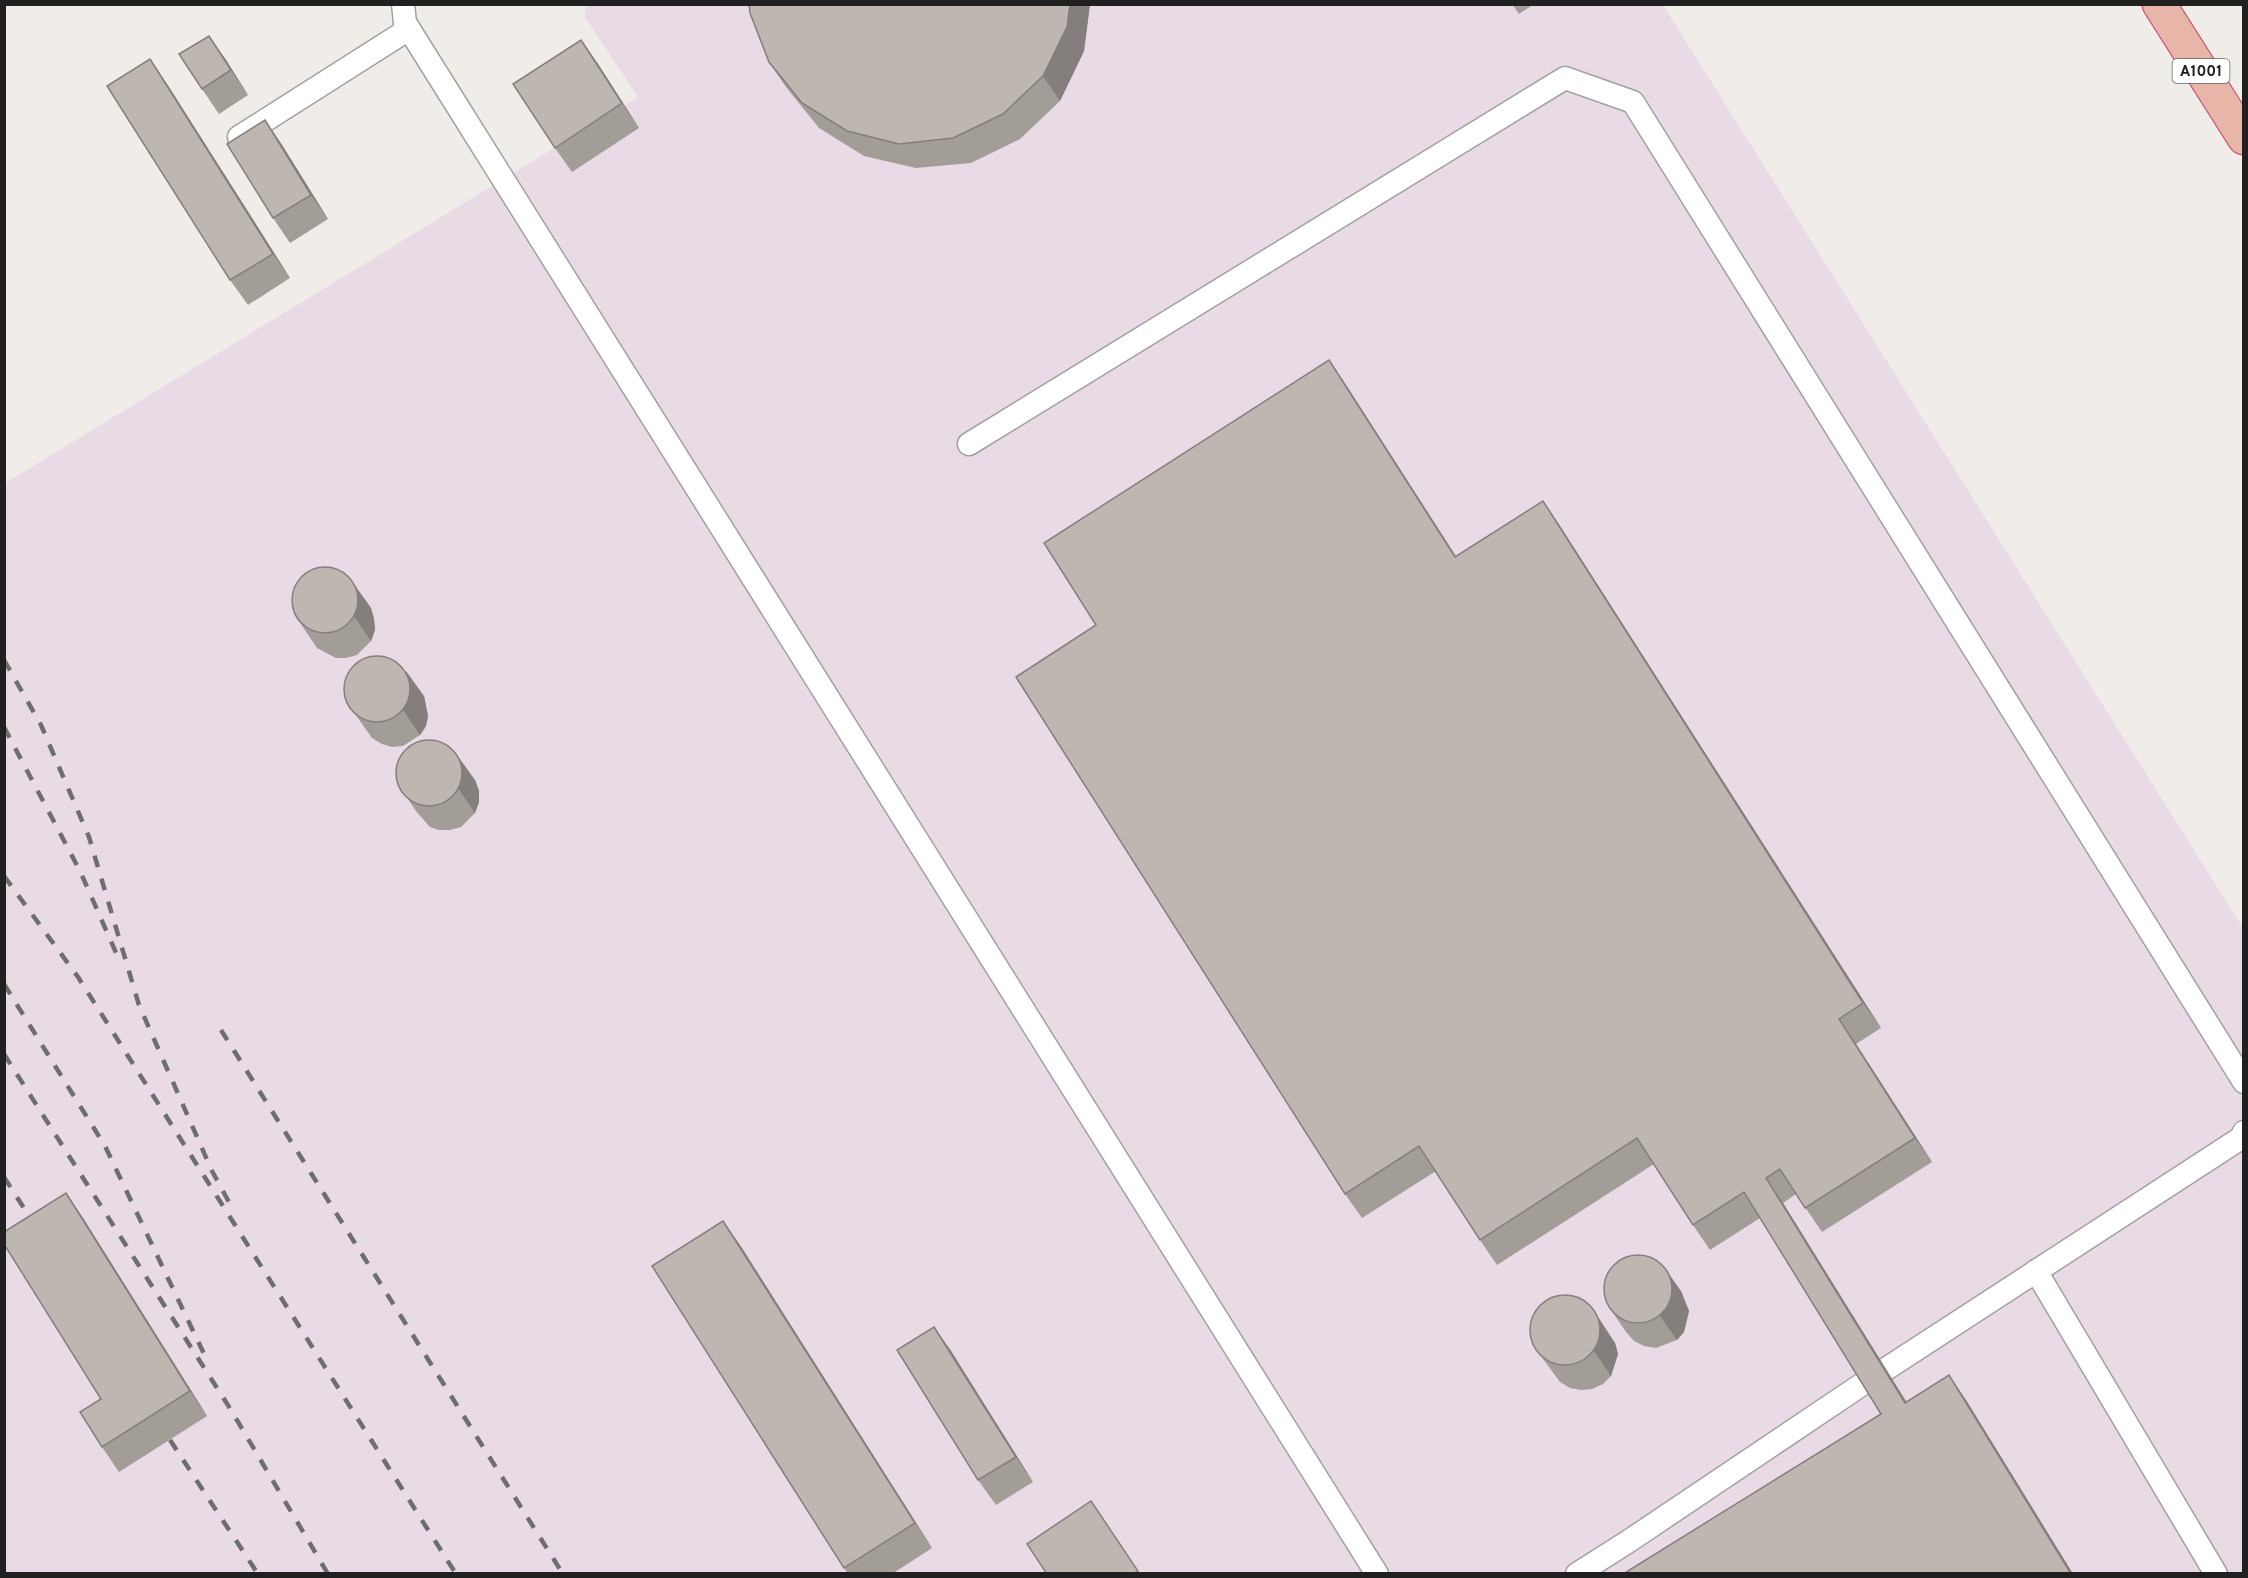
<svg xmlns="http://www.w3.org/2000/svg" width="2248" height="1578" font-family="Overpass,sans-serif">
  <rect width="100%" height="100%" fill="#f0ede8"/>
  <!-- industrial -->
  <path fill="#e8dbe6" d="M587,5H1663L2243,928V1573H5L4,479L7,482L638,97L584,16Z"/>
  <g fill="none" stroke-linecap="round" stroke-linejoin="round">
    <!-- service casing -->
    <g stroke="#a1a1a1" stroke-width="25">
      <g id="service">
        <path d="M403,4L405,23L409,29L1377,1574"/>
        <path d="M239,137L409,29"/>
        <path d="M969,444L1565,78L1633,102L2244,1082"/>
        <path d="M2036,1271L2216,1574"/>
        <path d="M1886,1369L2241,1138L2244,1132"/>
        <path d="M1577,1574L1629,1541L1864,1383"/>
      </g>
    </g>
    <!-- trunk casing -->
    <g stroke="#c83a6d" stroke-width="35">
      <path id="trunk" d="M2159,4L2244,138"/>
    </g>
    <!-- service -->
    <use href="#service" stroke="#fff" stroke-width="22"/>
    <!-- trunk -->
    <use href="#trunk" stroke="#e8b6a8" stroke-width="33"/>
    <!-- rail -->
    <g stroke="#6e6e6e" stroke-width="4.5" stroke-dasharray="12 12" stroke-linecap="butt">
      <path d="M4,660L41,725L89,837L139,1005L212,1171L230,1204"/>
      <path d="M4,727L80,871L117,955"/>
      <path d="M4,876L78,977L456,1574"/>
      <path d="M4,984L105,1146L205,1356"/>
      <path d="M221,1030L563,1574"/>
      <path d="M4,1054L231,1410L328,1574"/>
      <path d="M4,1177L38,1230"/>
      <path d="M170,1440L258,1574"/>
    </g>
  </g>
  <!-- wall -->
  <g fill="#a39d98">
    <path d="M749,4H1090L1084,51L1060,101L1020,139L971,163L916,168L864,156L819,128L786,87L769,62Z"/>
    <path d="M1512,4H1534L1519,14Z"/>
    <path d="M209,36L226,60L248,95L219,114L202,89Z"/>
    <path d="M581,40L598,64L639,128L572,172L555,148Z"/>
    <path d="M167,84L290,278L248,305L230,280Z"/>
    <path d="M265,120L282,145L328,219L290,243L273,218Z"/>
    <path d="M1346,385L1456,556L1543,501L1560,526L1881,1028L1856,1044L1932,1162L1822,1232L1796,1194L1783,1203L1906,1402L1966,1400L2073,1574H1623L1881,1414L1760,1218L1710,1250L1693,1225L1654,1164L1497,1265L1480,1240L1436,1171L1362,1218L1345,1194L1096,625Z"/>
    <path d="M353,583L371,608L374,619L375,630L371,641L357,655L346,658H336L317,648L294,614Z"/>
    <path d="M424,696L428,716L426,726L420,735L403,746L392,747L382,744L372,738L348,704Z"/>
    <path d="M475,780L479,791V802L475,813L461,827L450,830H439L430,827L416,811L399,786Z"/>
    <path d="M66,1193L83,1218L207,1416L119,1472L102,1447L101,1399Z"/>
    <path d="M740,1245L932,1548L892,1574H848L652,1266Z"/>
    <path d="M1681,1291L1689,1311L1684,1332L1677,1340L1656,1348L1644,1346L1634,1341L1626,1332L1609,1307Z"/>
    <path d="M1592,1308L1615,1343L1618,1354L1611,1376L1603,1384L1592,1389L1581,1390L1570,1388L1560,1382L1535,1348Z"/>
    <path d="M934,1327L951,1351L1033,1482L996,1505L978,1480Z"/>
  </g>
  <!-- shaded-wall -->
  <g fill="#847f7c">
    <path d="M1070,4H1090L1084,51L1060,101L1043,76Z"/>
    <path d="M209,36L226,60L248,95L231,70Z"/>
    <path d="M581,40L598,64L639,128L622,103Z"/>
    <path d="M150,59L167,84L290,278L273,254Z"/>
    <path d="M265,120L282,145L328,219L311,195Z"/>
    <path d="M1329,360L1346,385L1472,582L1455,557Z"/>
    <path d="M1543,501L1560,526L1881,1028L1863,1003Z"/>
    <path d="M353,583L371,608L374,619L375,630L371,641L354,616Z"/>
    <path d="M406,671L424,696L428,716L426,726L420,735L403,710Z"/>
    <path d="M457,755L475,780L479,791V802L475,813L458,788Z"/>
    <path d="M1839,1019L1856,1044L1932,1162L1915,1138Z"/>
    <path d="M1766,1178L1783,1203L1922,1427L1905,1403Z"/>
    <path d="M66,1193L83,1218L207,1416L190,1391Z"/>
    <path d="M723,1221L740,1245L932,1548L915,1523Z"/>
    <path d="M1664,1267L1681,1291L1689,1311L1684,1332L1677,1340L1660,1316Z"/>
    <path d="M1592,1308L1615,1343L1618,1354L1611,1376L1594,1351Z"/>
    <path d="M934,1327L951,1351L1033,1482L1016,1457Z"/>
    <path d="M1949,1375L1966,1400L2073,1574H2071Z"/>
  </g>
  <!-- building -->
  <g fill="#bdb6b1" stroke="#847f7c" stroke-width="1.5">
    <path d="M749,4H1070L1067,27L1043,76L1003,114L953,138L899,144L847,131L802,103L769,62L750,13Z"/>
    <path d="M209,36L231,70L202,89L179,54Z"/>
    <path d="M581,40L622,103L555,148L513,84Z"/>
    <path d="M150,59L273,254L230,280L107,86Z"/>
    <path d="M265,120L311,195L273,218L227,144Z"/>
    <path d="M1329,360L1455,557L1543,501L1863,1003L1839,1019L1915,1138L1805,1208L1780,1169L1766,1178L1905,1403L1949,1375L2071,1574H1623L1881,1414L1744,1192L1693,1225L1637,1138L1480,1240L1419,1146L1345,1194L1016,677L1096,625L1044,543Z"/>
    <circle cx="325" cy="600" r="33"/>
    <circle cx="377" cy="689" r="33"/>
    <circle cx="429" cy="773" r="33"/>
    <path d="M66,1193L190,1391L102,1447L80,1412L101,1399L4,1244V1232Z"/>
    <path d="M723,1221L915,1523L844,1568L652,1266Z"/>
    <circle cx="1638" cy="1289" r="34"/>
    <circle cx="1565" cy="1330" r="35"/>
    <path d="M934,1327L1016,1457L978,1480L897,1350Z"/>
    <path d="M1091,1501L1138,1571L1134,1574H1047L1027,1544Z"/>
  </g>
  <g text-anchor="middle" stroke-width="4.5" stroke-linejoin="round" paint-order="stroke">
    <!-- shield labels -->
    <rect fill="#fff" stroke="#636363" stroke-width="1.5" x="2172.5" y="59" width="57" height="24" rx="4.5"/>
    <g font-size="15" font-weight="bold" fill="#202020">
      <text x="2201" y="76">A1001</text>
    </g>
  </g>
  <!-- border -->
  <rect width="2248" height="1578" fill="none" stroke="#202020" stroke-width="12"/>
</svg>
